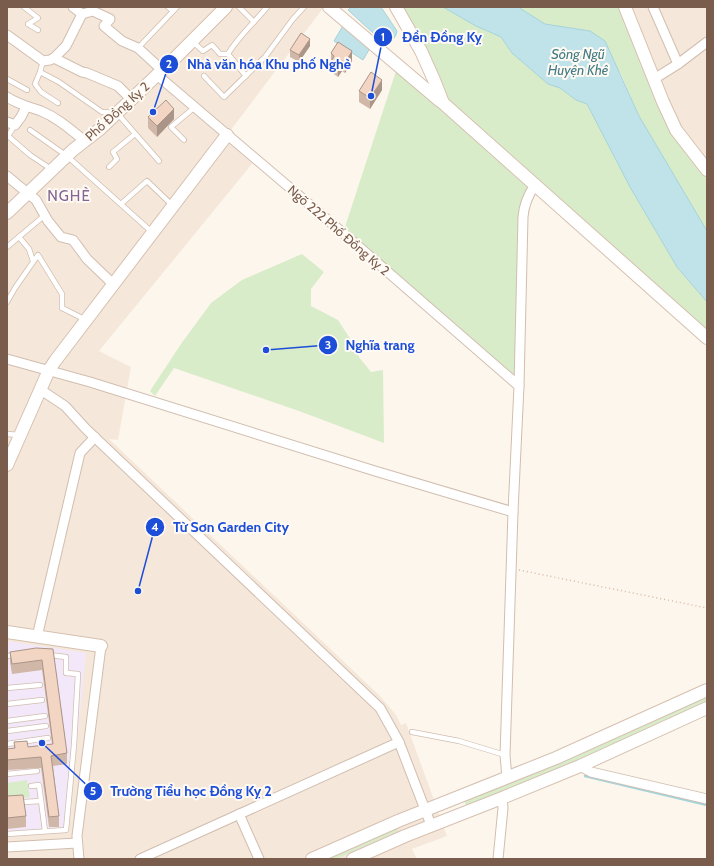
<svg xmlns="http://www.w3.org/2000/svg" width="714" height="866" font-family="Cabin,sans-serif">
  <rect width="100%" height="100%" fill="#fdf6ec"/>
  <!-- residential -->
  <g fill="#f5e8da">
    <path d="M7,7H324L227,135L256,159L99,351L131,367L118,440L109,439L379,695L396,715L401,725L406,723L447,836L412,849L417,859H7Z"/>
    <path d="M616,7H707V181Z"/>
  </g>
  <!-- education -->
  <path fill="#f3e8fa" d="M7,641L86,653L68,832L7,837Z"/>
  <!-- green -->
  <g fill="#d8ecc9">
    <path d="M396,7H443L476,26L501,37L512,53L548,84L560,88L576,100L587,104L630,187L677,267L707,302V338L535,185L528,195L519,386L343,233L398,65L442,102Z"/>
    <path d="M518,7H624L663,102L707,171V231L639,116L621,74L589,31L545,24Z"/>
    <path d="M302,254L324,272L311,289V306L338,320L351,340L359,357L371,372L383,370L384,443L299,411L174,368L155,396L150,391L181,344L211,303L242,280Z"/>
    <path d="M707,696V702C630,737 554,773 475,802L467,805L465,804V802L466,800L556,765Z"/>
    <path d="M27,780L30,797L7,800V783Z"/>
    <path d="M398,827V831L336,859H323Z"/>
  </g>
  <!-- water -->
  <g fill="#bfe3e8" stroke="#a5d3da">
    <path d="M351,7H381L397,31C396,39 390,42 383,42L348,10Z"/>
    <path d="M443,7H518L545,24L590,31L605,41L639,116L707,231V302L677,267L630,187L587,104L576,100L560,88L548,84L512,53L501,37L476,26Z"/>
    <path d="M344,24L370,48L363,60L334,41Z"/>
  </g>
  <g fill="none" stroke-linecap="round" stroke-linejoin="round">
    <!-- stream -->
    <path stroke="#a5d3da" stroke-width="2.5" d="M585,776L707,805"/>
    <!-- lane casing -->
    <g stroke="#d1beb0" stroke-width="6">
      <g id="lane">
        <path d="M24,7L38,18L28,24L38,30"/>
        <path d="M168,7L173,11"/>
        <path d="M239,7L254,22"/>
        <path d="M193,42L203,51L212,45L220,54H228L246,76"/>
        <path d="M138,48L177,7"/>
        <path d="M228,54C238,37 254,23 267,7"/>
        <path d="M43,61L40,72L59,82L102,112L117,113L159,161"/>
        <path d="M40,72L35,84L41,92L58,103"/>
        <path d="M204,76L224,97L265,57L293,19L304,7"/>
        <path d="M7,79L27,90"/>
        <path d="M15,125L8,136L30,155L51,169"/>
        <path d="M30,130L67,156L153,233"/>
        <path d="M184,140L171,127L195,107"/>
        <path d="M109,167L117,159L113,152L135,134"/>
        <path d="M121,204L147,181L172,205"/>
        <path d="M19,237L29,249L33,261"/>
        <path d="M7,247L45,215"/>
        <path d="M7,302L15,288L38,255L62,294V308L86,320"/>
        <path d="M7,434L19,435"/>
        <path d="M7,656L16,655"/>
        <path d="M7,688L40,685"/>
        <path d="M7,704L42,700"/>
        <path d="M7,721L45,716"/>
        <path d="M7,731L46,726"/>
        <path d="M412,732L459,741L505,755"/>
        <path d="M7,744L48,738"/>
        <path d="M7,774L37,771"/>
        <path d="M31,786L39,785L45,831"/>
        <path d="M7,803L41,801"/>
        <path d="M7,834L66,830L74,745L78,674L66,673V657L49,655"/>
      </g>
    </g>
    <!-- street casing -->
    <g stroke="#d1beb0" stroke-width="11">
      <g id="street">
        <path d="M73,7L82,14L93,11L110,19L104,26L122,41L138,48L162,70"/>
        <path d="M653,7L678,64"/>
        <path d="M7,35L43,61L50,60L54,58L82,72L87,73L118,86L131,99"/>
        <path d="M54,58L66,46L82,14"/>
        <path d="M157,75L343,233L519,386"/>
        <path d="M654,79L678,64L707,42"/>
        <path d="M7,97C19,105 28,106 41,111C58,118 71,130 85,141"/>
        <path d="M7,122L15,125L21,117L26,107"/>
        <path d="M7,176L36,200L48,221L61,237L73,240L87,259L113,284"/>
        <path d="M7,359L90,382L375,471L513,512"/>
        <path d="M41,390L65,406L86,429L380,708L399,742L431,825"/>
        <path d="M37,637L80,453L95,437"/>
        <path d="M580,766L591,772L707,799"/>
        <path d="M507,778L505,755L513,512L519,386L523,217C524,204 528,195 535,185"/>
        <path d="M239,814L259,859"/>
        <path d="M7,847L77,843"/>
        <path d="M79,859L77,836L101,646"/>
        <path d="M140,859L399,742"/>
        <path d="M498,859L503,808L502,798"/>
      </g>
    </g>
    <!-- secondary casing -->
    <g stroke="#d6c0b0" stroke-width="14">
      <g id="secondary">
        <path d="M329,7L440,101"/>
        <path d="M396,7L421,51L434,80L443,103L707,338"/>
        <path d="M625,7L663,102L676,130L707,170"/>
        <path d="M7,213L73,150L100,129L175,58L226,7"/>
        <path d="M7,465L49,370L55,361L227,135"/>
        <path d="M7,632L101,646"/>
        <path d="M312,859L398,821L556,758L707,690"/>
        <path d="M353,859L405,836L502,798L580,766L707,708"/>
      </g>
    </g>
    <!-- path -->
    <path stroke="#d9b8a5" stroke-width="1.5" stroke-dasharray="1 3" stroke-linecap="butt" d="M519,570L707,608"/>
    <!-- lane -->
    <use href="#lane" stroke="#fff" stroke-width="4.5"/>
    <!-- street -->
    <use href="#street" stroke="#fff" stroke-width="9"/>
    <!-- secondary -->
    <use href="#secondary" stroke="#fff" stroke-width="12"/>
  </g>
  <!-- wall -->
  <g fill="#d1b7a8">
    <path d="M310,46L299,62L290,57V50Z"/>
    <path d="M331,53L352,62L345,73L342,71L338,77L331,72Z"/>
    <path d="M382,90L370,109L359,102V91Z"/>
    <path d="M148,117L174,119L157,137L148,128Z"/>
    <path d="M53,649L67,753V764L53,766L59,816V827H49L41,768L7,770V749L14,748V742L28,747L52,744L42,670L12,674L10,662V652Z"/>
    <path d="M7,796L26,816V827L7,829Z"/>
  </g>
  <!-- shaded-wall -->
  <g fill="#aa9588">
    <path d="M310,39V46L299,62V55Z"/>
    <path d="M352,51V62L345,73V63Z"/>
    <path d="M342,60V71L338,77V66Z"/>
    <path d="M382,80V90L370,109V98Z"/>
    <path d="M174,109V119L157,137V126Z"/>
  </g>
  <!-- building -->
  <g fill="#f3d5c3" stroke="#aa9588">
    <path d="M301,33L310,39L299,55L290,50Z"/>
    <path d="M338,42L352,51L345,63L342,60L338,66L331,62L334,56L331,53Z"/>
    <path d="M371,72L382,80L370,98L359,91Z"/>
    <path d="M166,100L174,109L157,126L148,117Z"/>
    <path d="M36,648L53,649L67,753L51,756L59,816L49,817L41,757L7,760V749L15,748L14,742L27,741L28,747L53,744L42,660L12,664L10,652Z"/>
    <path d="M23,795L26,816L7,818V796Z"/>
  </g>
  <g text-anchor="middle" stroke-width="4" stroke-linejoin="round" paint-order="stroke">
    <!-- street labels -->
    <g font-size="13" fill="#7a5c4d" stroke="#fffaf3">
      <text transform="translate(117 111) rotate(-42)" y="5">Phố Đồng Kỵ 2</text>
      <text transform="translate(339 230) rotate(41)" y="5">Ngõ 222 Phố Đồng Kỵ 2</text>
    </g>
    <!-- water labels -->
    <g font-size="14" font-style="italic" fill="#437c86" stroke="#fffaf3">
      <text x="578" y="59">Sông Ngũ<tspan x="578" dy="16">Huyện Khê</tspan></text>
    </g>
    <!-- quarter labels -->
    <g font-size="15" letter-spacing="1" fill="#846695" stroke="#fffaf3">
      <text x="69" y="201">NGHÈ</text>
    </g>
  </g>
  <!-- callouts -->
  <path fill="none" stroke="#1d4ed8" stroke-width="1.5" d="M371 96L383 37M153 112L169 64M266 350L328 345M138 591L155 527M42 743L93 791"/>
  <g fill="#1d4ed8" stroke="#fffaf3" stroke-width="1.5">
    <circle cx="371" cy="96" r="4"/>
    <circle cx="153" cy="112" r="4"/>
    <circle cx="266" cy="350" r="4"/>
    <circle cx="138" cy="591" r="4"/>
    <circle cx="42" cy="743" r="4"/>
    <circle cx="383" cy="37" r="10"/>
    <circle cx="169" cy="64" r="10"/>
    <circle cx="328" cy="345" r="10"/>
    <circle cx="155" cy="527" r="10"/>
    <circle cx="93" cy="791" r="10"/>
  </g>
  <g font-size="12" text-anchor="middle" font-weight="bold" fill="#fff">
    <text x="383" y="41">1</text>
    <text x="169" y="68">2</text>
    <text x="328" y="349">3</text>
    <text x="155" y="531">4</text>
    <text x="93" y="795">5</text>
  </g>
  <g font-size="14" text-anchor="middle" font-weight="bold" fill="#1d4ed8" stroke="#fffaf3" stroke-width="4" stroke-linejoin="round" paint-order="stroke">
    <text x="442" y="42">Đền Đồng Kỵ</text>
    <text x="269" y="69">Nhà văn hóa Khu phố Nghè</text>
    <text x="380" y="350">Nghĩa trang</text>
    <text x="231" y="532">Từ Sơn Garden City</text>
    <text x="191" y="796">Trường Tiểu học Đồng Kỵ 2</text>
  </g>
  <!-- border -->
  <rect width="714" height="866" fill="none" stroke="#7a5c4d" stroke-width="16"/>
</svg>
